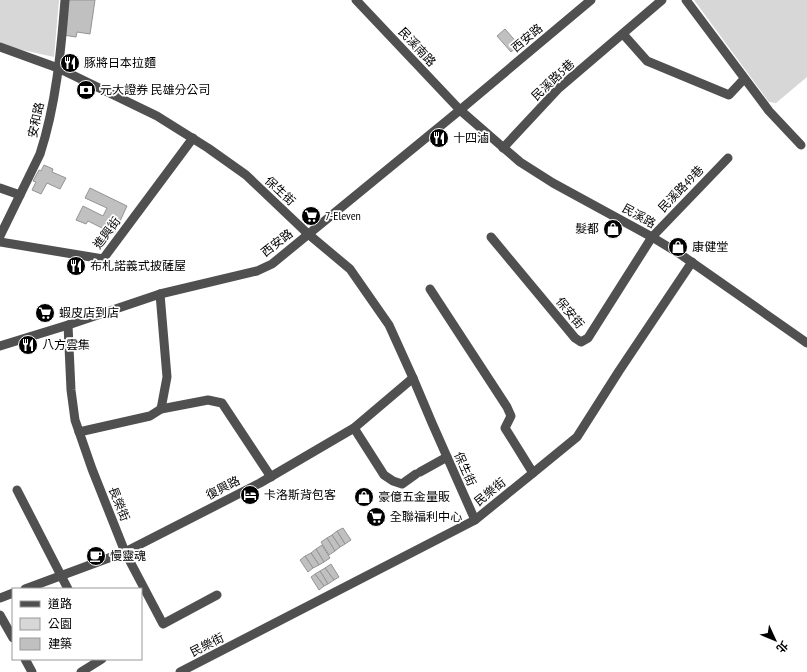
<svg xmlns="http://www.w3.org/2000/svg" width="807" height="672" font-family="'PT Sans Narrow','Noto Sans TC',sans-serif">
  <rect width="100%" height="100%" fill="#fff"/>
  <!-- green -->
  <g fill="#d7d7d7">
    <path d="M0,0H59L54,57L0,45Z"/>
    <path d="M694,0H807V77L776,103L769,102Z"/>
  </g>
  <!-- building -->
  <g fill="#c0c0c0" stroke="#949494">
    <path d="M69,0H95L90,34L77,32L76,37L63,35Z"/>
    <path d="M505,29L519,45L511,52L497,36Z"/>
    <path d="M44,165L53,169L52,172L66,178L60,189L47,183L41,194L32,190L36,182L33,181L39,170L41,171Z"/>
    <path d="M90,188L127,206L114,234L88,221L86,224L76,220L83,206L103,216L107,208L85,198Z"/>
    <path d="M343,528L351,540L345,544L337,531Z"/>
    <path d="M337,531L345,544L340,547L332,535Z"/>
    <path d="M332,535L340,547L335,551L327,538Z"/>
    <path d="M327,538L335,551L329,555L321,542Z"/>
    <path d="M322,545L330,558L324,562L316,549Z"/>
    <path d="M316,549L324,562L319,565L311,553Z"/>
    <path d="M311,553L319,565L313,568L305,556Z"/>
    <path d="M305,556L313,568L308,572L300,560Z"/>
    <path d="M331,564L339,577L334,580L325,568Z"/>
    <path d="M325,568L334,580L328,584L320,571Z"/>
    <path d="M320,571L328,584L324,586L315,574Z"/>
    <path d="M315,574L324,586L319,590L311,577Z"/>
  </g>
  <g fill="none" stroke-linecap="round" stroke-linejoin="round">
    <!-- minor -->
    <g stroke="#505050" stroke-width="9">
      <path d="M356,0L460,110L520,162L553,183L652,237L680,254L807,343"/>
      <path d="M686,0L769,111L801,145"/>
      <path d="M623,34L647,61L729,95L744,79"/>
      <path d="M0,47L58,68L157,116L208,148L246,175L307,233L350,269L389,325L413,378L432,423L475,520"/>
      <path d="M503,148L559,88L662,0"/>
      <path d="M0,188L20,195"/>
      <path d="M0,236L40,154C56,105 61,51 65,0"/>
      <path d="M491,237L575,338L581,342L588,338L652,237L728,158"/>
      <path d="M0,242L103,259L193,138"/>
      <path d="M430,289L507,407L511,416L505,428L533,473"/>
      <path d="M160,294L167,377L161,409"/>
      <path d="M68,325L71,390L75,420L92,469L125,552L163,624L217,595"/>
      <path d="M0,346L68,325L160,294L257,271L272,264L460,110L591,0"/>
      <path d="M354,428L384,475L393,481L402,484L416,474"/>
      <path d="M79,432L150,416L161,409L208,400L222,403L271,477"/>
      <path d="M420,472L447,457"/>
      <path d="M17,490L68,589"/>
      <path d="M25,589L125,552L260,483L354,428L413,378"/>
      <path d="M0,598L13,593"/>
      <path d="M0,615L13,638"/>
      <path d="M25,659L32,672"/>
      <path d="M81,672L102,659"/>
      <path d="M180,672L475,520L533,473L577,437L619,371L692,262"/>
    </g>
  </g>
  <!-- icons -->
  <defs>
    <g id="restaurant-disc" transform="scale(1)"><circle r="9.5" fill="#000" stroke="#fff"/><path d="M-5-6h1v4h1v-4h1v4h1v-4h1v5L-1.5 .5V6h-2V.5L-5-1ZM5-6V6H3V1.5H1.5Q1.5-4 5-6Z" fill="#fff"/></g>
    <g id="bank-disc" transform="scale(1)"><circle r="9.5" fill="#000" stroke="#fff"/><path d="M-6-4H6V4H-6ZM0-2.3a2.3 2.3 0 1 0 0 4.6a2.3 2.3 0 1 0 0-4.6Z" fill="#fff"/></g>
    <g id="supermarket-disc" transform="scale(1)"><circle r="9.5" fill="#000" stroke="#fff"/><path d="M-6-5.5h2.5l.6 2H6L4.5 2H-2.5L-4.4-4H-6ZM-1.5 3.2a1.3 1.3 0 1 0 .1 0ZM3 3.2a1.3 1.3 0 1 0 .1 0Z" fill="#fff"/></g>
    <g id="shop-disc" transform="scale(1)"><circle r="9.5" fill="#000" stroke="#fff"/><path d="M-5-2.5h2.3a2.7 3.5 0 0 1 5.4 0H5L5.5 6h-11ZM-1.5-2.5h3a1.5 2.3 0 0 0-3 0Z" fill="#fff"/></g>
    <g id="hotel-disc" transform="scale(1)"><circle r="9.5" fill="#000" stroke="#fff"/><path d="M-6-4.5h1.5V1H6V5H4.5V3h-9V5H-6ZM-4 0a1.8 1.8 0 1 1 3.6 0ZM.5 0V-2.5h3Q6-2.5 6 0Z" fill="#fff"/></g>
    <g id="cafe-disc" transform="scale(1)"><circle r="9.5" fill="#000" stroke="#fff"/><path d="M-5.5-4.5H6V0H3Q3 3.5 0 3.5H-2.5Q-5.5 3.5-5.5 0ZM3-3.2v2h1.7v-2ZM-6 4.5H4V6H-6Z" fill="#fff"/></g>
  </defs>
  <g fill-rule="evenodd">
    <use href="#restaurant-disc" x="70" y="63"/>
    <use href="#bank-disc" x="86" y="90"/>
    <use href="#restaurant-disc" x="439" y="138"/>
    <use href="#supermarket-disc" x="311" y="216"/>
    <use href="#shop-disc" x="613" y="229"/>
    <use href="#shop-disc" x="678" y="247"/>
    <use href="#restaurant-disc" x="76" y="266"/>
    <use href="#supermarket-disc" x="45" y="313"/>
    <use href="#restaurant-disc" x="28" y="345"/>
    <use href="#hotel-disc" x="250" y="495"/>
    <use href="#shop-disc" x="364" y="497"/>
    <use href="#supermarket-disc" x="376" y="517"/>
    <use href="#cafe-disc" x="96" y="556"/>
  </g>
  <g text-anchor="middle" stroke-width="3.5" stroke-linejoin="round" paint-order="stroke">
    <!-- street labels -->
    <g font-size="12" fill="#000" stroke="#fff">
      <text transform="translate(527 38) rotate(-40)" y="4">西安路</text>
      <text transform="translate(417 47) rotate(47)" y="4">民溪南路</text>
      <text transform="translate(553 80) rotate(-43)" y="4">民溪路5巷</text>
      <text transform="translate(36 120) rotate(-78)" y="4">安和路</text>
      <text transform="translate(681 189) rotate(-46)" y="4">民溪路49巷</text>
      <text transform="translate(280 191) rotate(43)" y="4">保生街</text>
      <text transform="translate(639 216) rotate(29)" y="4">民溪路</text>
      <text transform="translate(107 233) rotate(-53)" y="4">進興街</text>
      <text transform="translate(277 243) rotate(-38)" y="4">西安路</text>
      <text transform="translate(570 313) rotate(50)" y="4">保安街</text>
      <text transform="translate(465 469) rotate(66)" y="4">保生街</text>
      <text transform="translate(223 488) rotate(-27)" y="4">復興路</text>
      <text transform="translate(490 492) rotate(-39)" y="4">民樂街</text>
      <text transform="translate(119 504) rotate(68)" y="4">長榮街</text>
      <text transform="translate(207 645) rotate(-27)" y="4">民樂街</text>
    </g>
    <!-- poi labels -->
    <g font-size="12" fill="#000" stroke="#fff" text-anchor="start">
      <text x="84" y="67">豚將日本拉麵</text>
      <text x="100" y="94">元大證券 民雄分公司</text>
      <text x="453" y="142">十四滷</text>
      <text x="325" y="220">7-Eleven</text>
      <text x="599" y="233" text-anchor="end">髮都</text>
      <text x="692" y="251">康健堂</text>
      <text x="90" y="270">布札諾義式披薩屋</text>
      <text x="59" y="317">蝦皮店到店</text>
      <text x="42" y="349">八方雲集</text>
      <text x="264" y="499">卡洛斯背包客</text>
      <text x="378" y="501">豪億五金量販</text>
      <text x="390" y="521">全聯福利中心</text>
      <text x="110" y="560">慢靈魂</text>
    </g>
  </g>
  <!-- legend -->
  <rect x="12" y="588" width="130" height="72" fill="#ffffff" stroke="#999999"/>
  <rect x="20" y="601" width="20" height="6" fill="#505050" stroke="#999999"/>
  <text x="48" y="608" font-size="12" fill="#000000">道路</text>
  <rect x="20" y="618" width="20" height="12" fill="#d7d7d7" stroke="#999999"/>
  <text x="48" y="628" font-size="12" fill="#000000">公園</text>
  <rect x="20" y="638" width="20" height="12" fill="#c0c0c0" stroke="#999999"/>
  <text x="48" y="648" font-size="12" fill="#000000">建築</text>
  <!-- north arrow -->
  <g transform="translate(775 640) rotate(134)" stroke="#ffffff" stroke-width="3" paint-order="stroke">
  <path d="M0-3L7 15L0 10L-7 15Z" fill="#000000"/>
  <text y="-6" font-size="11" font-weight="bold" text-anchor="middle" fill="#000000">北</text>
  </g>
</svg>
